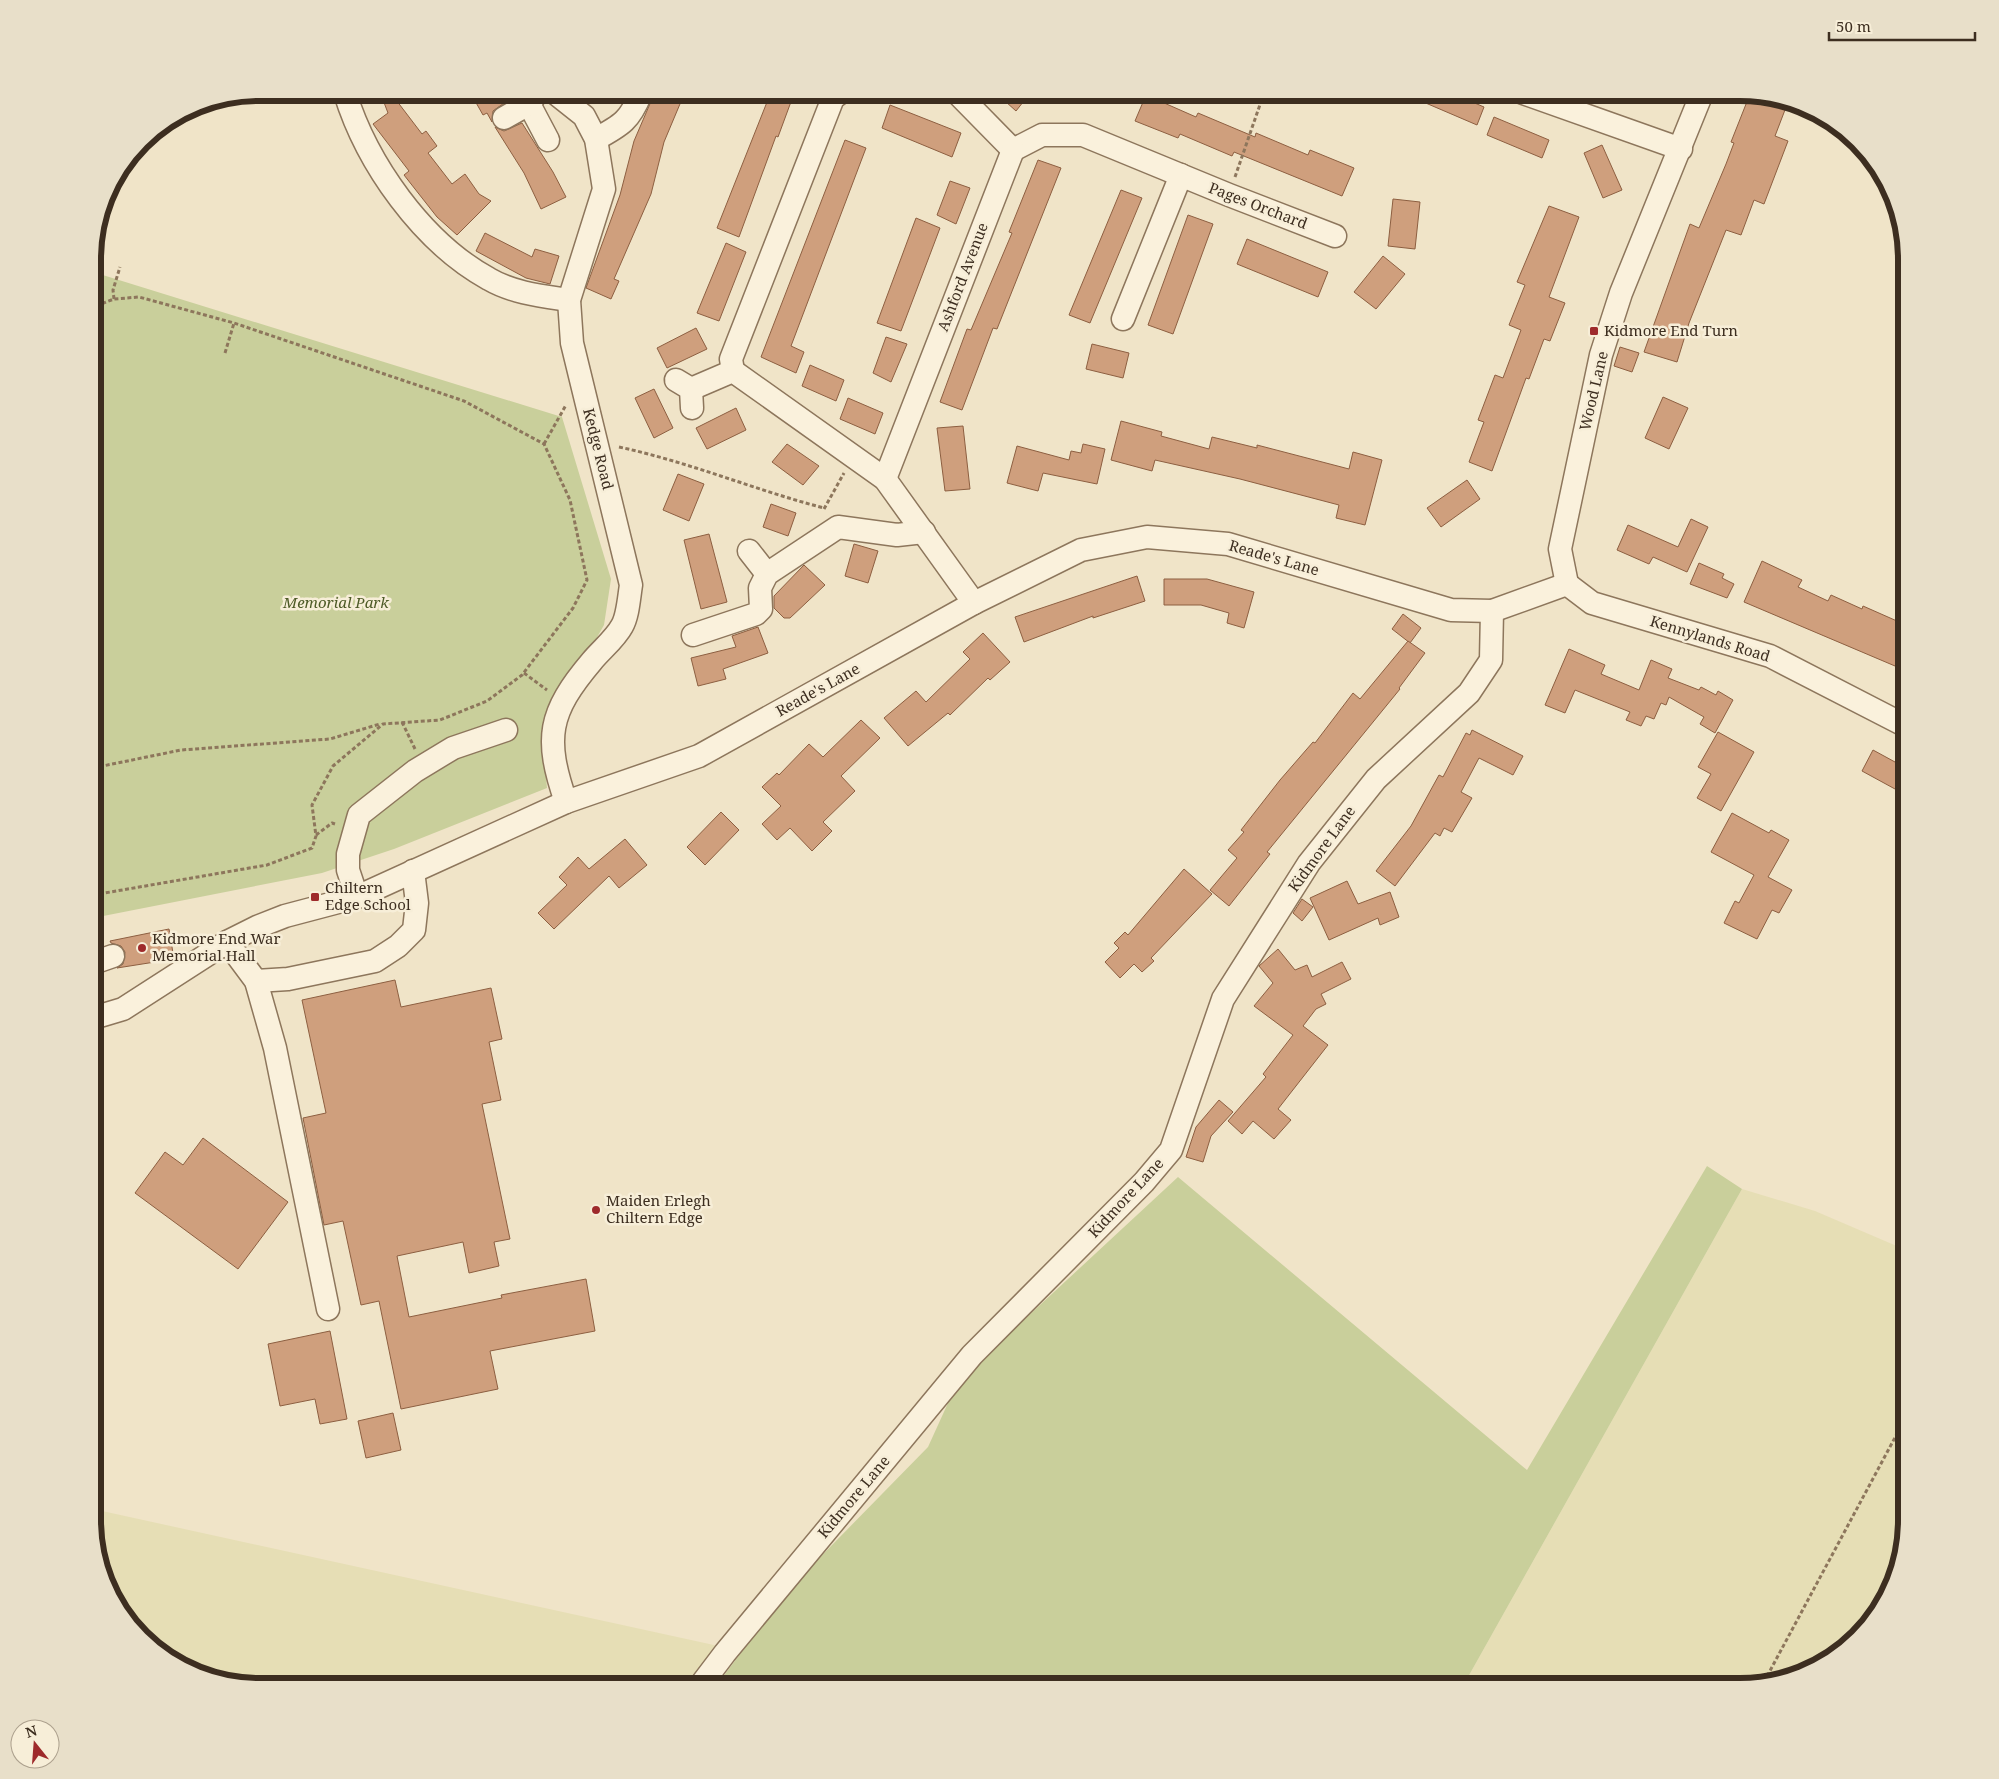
<svg xmlns="http://www.w3.org/2000/svg" width="1999" height="1779" font-family="'Noto Serif',serif">
  <rect width="100%" height="100%" fill="#f0e4c8"/>
  <!-- farmland -->
  <g fill="#e6deb5">
    <path d="M1742,1189L1815,1211L1906,1250V1531L1894,1584L1858,1638L1804,1674L1740,1686H1463Z"/>
    <path d="M93,1509L723,1647L684,1686H259L195,1674L141,1638L110,1593L93,1531Z"/>
  </g>
  <!-- green -->
  <g fill="#c9cf9b">
    <path d="M93,272L562,417L611,579L604,625L542,734L547,788L394,849L322,873L93,918Z"/>
    <path d="M1707,1166L1742,1189L1463,1686H716L789,1589L928,1447L958,1381L1178,1177L1527,1470Z"/>
  </g>
  <!-- building -->
  <g fill="#cf9f7d" stroke="#8d5f41">
    <path d="M380,92H390L422,134L426,131L437,146L428,153L452,184L465,174L479,194L491,201L457,235L437,217L404,175L409,171L373,124L388,113Z"/>
    <path d="M470,92H502L507,101L493,111L492,122L487,113L483,115Z"/>
    <path d="M655,92H685L664,142L651,194L614,279L619,281L611,299L586,288L620,195L634,141Z"/>
    <path d="M771,92L792,99L778,137L776,136L739,237L717,228Z"/>
    <path d="M995,92H1031L1016,111Z"/>
    <path d="M1400,92H1449L1484,107L1477,125Z"/>
    <path d="M1750,94L1788,102L1775,136L1788,141L1764,204L1754,200L1741,235L1726,230L1689,323L1677,362L1644,352L1690,224L1699,228L1726,164L1734,143L1731,142Z"/>
    <path d="M1146,95L1196,117L1198,113L1255,137L1256,133L1308,155L1310,150L1354,168L1342,196L1234,152L1232,156L1180,134L1178,138L1135,121Z"/>
    <path d="M890,105L961,133L952,157L882,128Z"/>
    <path d="M1494,117L1549,140L1542,158L1487,135Z"/>
    <path d="M522,123L553,172L566,197L541,209L524,173L495,127L504,131Z"/>
    <path d="M845,140L866,148L791,346L804,352L796,373L761,357Z"/>
    <path d="M1602,145L1622,190L1603,198L1584,153Z"/>
    <path d="M1038,160L1061,168L997,329L993,328L962,410L940,402L967,329L971,330L1012,233L1009,232Z"/>
    <path d="M950,181L970,188L956,224L937,215Z"/>
    <path d="M1121,190L1142,198L1090,323L1069,315Z"/>
    <path d="M1393,199L1420,202L1415,249L1388,246Z"/>
    <path d="M1549,206L1579,217L1549,297L1565,303L1550,341L1544,339L1529,379L1526,378L1492,471L1469,462L1484,422L1478,420L1495,375L1503,378L1521,330L1509,325L1525,285L1517,282Z"/>
    <path d="M1188,215L1213,224L1173,334L1148,325Z"/>
    <path d="M916,218L940,228L901,331L877,323Z"/>
    <path d="M485,233L532,257L535,249L559,256L550,284L526,278L476,251Z"/>
    <path d="M1247,239L1328,272L1318,297L1237,264Z"/>
    <path d="M726,243L746,252L719,321L697,313Z"/>
    <path d="M1383,256L1405,274L1376,309L1354,292Z"/>
    <path d="M696,328L707,349L667,368L657,348Z"/>
    <path d="M886,337L907,344L891,382L873,373Z"/>
    <path d="M1092,344L1129,353L1123,378L1086,369Z"/>
    <path d="M1620,347L1639,353L1632,372L1614,366Z"/>
    <path d="M810,365L844,380L836,401L802,386Z"/>
    <path d="M654,389L673,428L654,438L635,398Z"/>
    <path d="M1663,397L1688,408L1669,449L1645,438Z"/>
    <path d="M848,398L883,413L875,434L840,419Z"/>
    <path d="M736,408L746,430L707,449L696,428Z"/>
    <path d="M1121,421L1162,432L1161,436L1209,449L1212,437L1257,448V445L1349,469L1353,452L1382,460L1365,525L1336,518L1339,505L1240,479L1155,460L1152,471L1111,460Z"/>
    <path d="M963,426L970,489L945,491L937,428Z"/>
    <path d="M787,444L819,466L803,485L772,462Z"/>
    <path d="M1083,444L1105,449L1097,484L1043,473L1038,491L1007,483L1017,446L1069,460L1071,451L1081,453Z"/>
    <path d="M678,474L704,484L689,521L663,510Z"/>
    <path d="M1467,480L1480,499L1441,527L1427,508Z"/>
    <path d="M771,504L796,513L788,536L763,527Z"/>
    <path d="M1691,519L1708,527L1687,572L1653,557L1649,564L1617,550L1628,525L1678,547Z"/>
    <path d="M709,534L727,602L701,609L684,540Z"/>
    <path d="M854,544L878,551L868,583L845,576Z"/>
    <path d="M1762,561L1802,580L1798,587L1828,601L1831,595L1862,609L1863,606L1906,625V642L1895,666L1744,602Z"/>
    <path d="M1699,563L1724,574L1722,578L1734,584L1727,598L1690,584Z"/>
    <path d="M804,565L825,585L790,618H784L774,608V596Z"/>
    <path d="M1137,576L1145,601L1093,618V616L1024,642L1015,617Z"/>
    <path d="M1164,579H1207L1254,592L1244,628L1227,623L1229,613L1201,605H1164Z"/>
    <path d="M1403,614L1421,628L1410,643L1392,629Z"/>
    <path d="M758,627L768,653L723,669L726,679L698,686L691,658L736,647L732,636Z"/>
    <path d="M983,633L1010,662L990,680L988,678L950,715L948,713L908,746L884,718L916,691L926,702L970,659L963,652Z"/>
    <path d="M1408,641L1425,653L1399,688L1400,689L1267,852L1270,854L1229,906L1210,890L1237,858L1228,850L1244,832L1241,830L1280,780L1313,742L1315,743L1353,693L1360,699Z"/>
    <path d="M1569,649L1605,665L1601,674L1639,690L1651,660L1672,669L1668,678L1699,690L1701,687L1716,695L1718,691L1733,700L1715,733L1700,724L1704,717L1669,697L1666,705L1661,703L1654,719L1646,716L1641,726L1626,720L1630,712L1575,690L1565,713L1545,705Z"/>
    <path d="M861,720L880,738L841,776L855,791L823,822L832,831L812,851L790,828L777,840L762,824L781,806L762,787L777,773L779,775L809,744L823,757Z"/>
    <path d="M1472,730L1523,756L1513,775L1479,758L1461,792L1472,798L1452,832L1444,828L1440,836L1435,833L1395,886L1376,871L1411,826L1439,775L1443,777L1466,733L1470,735Z"/>
    <path d="M1718,732L1754,752L1721,811L1697,798L1711,774L1698,767Z"/>
    <path d="M1873,750L1906,768V795L1862,771Z"/>
    <path d="M721,812L739,830L705,865L687,847Z"/>
    <path d="M1732,813L1769,833L1771,830L1789,840L1768,877L1792,890L1779,913L1772,910L1757,939L1724,923L1735,901L1739,903L1754,875L1711,852Z"/>
    <path d="M625,839L647,865L619,888L609,876L554,929L538,913L567,885L559,877L578,857L589,869Z"/>
    <path d="M1184,869L1212,894L1151,958L1154,961L1142,972L1134,964L1120,978L1105,962L1119,948L1114,943L1125,932L1128,935Z"/>
    <path d="M1347,881L1358,904L1390,892L1399,917L1380,925L1378,918L1329,940L1310,898Z"/>
    <path d="M1302,899L1313,907L1302,921L1293,913Z"/>
    <path d="M169,929L174,959L117,968L123,964L125,952L121,946L111,943L110,941Z"/>
    <path d="M1278,949L1295,970L1307,965L1312,977L1342,962L1351,979L1321,994L1326,1004L1316,1009L1303,1026L1328,1045L1278,1109L1291,1120L1274,1139L1253,1121L1242,1134L1228,1121L1266,1077L1263,1074L1293,1035L1254,1006L1273,983L1259,966Z"/>
    <path d="M395,980L401,1007L491,988L502,1039L489,1042L501,1100L482,1104L510,1239L494,1242L499,1266L469,1273L463,1242L397,1256L409,1317L502,1298L501,1295L586,1279L595,1331L490,1351L498,1389L401,1409L379,1301L361,1305L343,1221L324,1225L303,1118L326,1113L302,1000Z"/>
    <path d="M1219,1100L1233,1112L1211,1136L1203,1162L1186,1157L1196,1127Z"/>
    <path d="M203,1138L288,1202L238,1269L135,1193L165,1152L183,1165Z"/>
    <path d="M330,1331L347,1419L320,1424L315,1399L280,1406L268,1344Z"/>
    <path d="M393,1413L401,1450L366,1458L358,1421Z"/>
  </g>
  <g fill="none" stroke-linecap="round" stroke-linejoin="round">
    <!-- minor casing -->
    <g stroke="#8d765c" stroke-width="25">
      <g id="minor">
        <path d="M345,93C367,164 422,242 489,279C513,293 542,296 569,300"/>
        <path d="M555,93L584,116L596,139L604,189L569,300L572,343L631,585C629,597 628,616 622,626C615,639 601,650 592,661C548,713 544,738 566,802"/>
        <path d="M957,93L1013,150"/>
        <path d="M1523,93L1681,149"/>
        <path d="M529,104L548,140"/>
        <path d="M504,118L529,104L537,93"/>
        <path d="M596,139C622,125 630,120 641,93"/>
        <path d="M1013,150L1042,135H1083L1229,195L1335,236"/>
        <path d="M1123,319L1181,175"/>
        <path d="M733,371L731,359L833,98L840,93"/>
        <path d="M676,380L691,389L692,408"/>
        <path d="M691,389L733,371L885,479L974,603"/>
        <path d="M885,479L1013,150"/>
        <path d="M749,551L767,574"/>
        <path d="M1567,584L1560,549L1601,355L1621,293L1702,93"/>
        <path d="M1567,584L1592,603L1770,656L1906,726"/>
        <path d="M693,635L756,614L761,609L760,588L767,574L838,527L897,535L924,532"/>
        <path d="M357,897L348,870V854L359,815L415,771L453,748L506,730"/>
        <path d="M227,942L256,981L275,1048L328,1309"/>
        <path d="M93,963L113,956"/>
        <path d="M256,981L288,979L375,961L398,946L414,930L417,903L413,871"/>
        <path d="M93,1018L123,1009L227,942L257,927L285,916L357,897L566,802L699,756L974,603L1081,550L1147,537L1228,544L1451,610L1492,611L1567,584"/>
        <path d="M700,1686L725,1653L972,1355L1144,1182L1171,1150L1223,999L1309,863L1376,779L1469,693L1491,660L1492,611"/>
      </g>
    </g>
    <!-- path -->
    <g stroke="#8d765c" stroke-width="3" stroke-dasharray="4 2.5" stroke-linecap="butt">
      <path d="M1235,177L1264,93"/>
      <path d="M114,299L113,290L120,267"/>
      <path d="M225,353L234,323"/>
      <path d="M544,444L566,405"/>
      <path d="M619,447C689,462 755,490 824,508"/>
      <path d="M824,509L844,473"/>
      <path d="M524,673L547,690"/>
      <path d="M402,722L415,749"/>
      <path d="M93,768L181,750L330,739L380,724"/>
      <path d="M316,835L332,823L335,824"/>
      <path d="M93,895L267,865L312,848L316,836L312,805L333,766L383,724L440,720L487,701L522,675L573,608L587,580L570,500L544,444L464,401L234,323L139,297L114,299L93,307"/>
      <path d="M1764,1682L1906,1417"/>
    </g>
    <!-- minor -->
    <use href="#minor" stroke="#faf1dc" stroke-width="22"/>
  </g>
  <!-- markers -->
  <g fill="#9e2a2b" stroke="#f7eed8" stroke-width="2">
    <rect x="1589" y="326" width="10" height="10" rx="2.5"/>
    <rect x="310" y="892" width="10" height="10" rx="2.5"/>
    <circle cx="142" cy="948" r="5"/>
    <circle cx="596" cy="1210" r="5"/>
  </g>
  <g text-anchor="middle" stroke-width="5" stroke-linejoin="round" paint-order="stroke">
    <!-- street labels -->
    <g font-size="15" fill="#3d2e20" stroke="#f7eed8">
      <text transform="translate(1258 206) rotate(21)" y="5">Pages Orchard</text>
      <text transform="translate(963 277) rotate(-69)" y="5">Ashford Avenue</text>
      <text transform="translate(1594 391) rotate(-77)" y="5">Wood Lane</text>
      <text transform="translate(598 449) rotate(76)" y="5">Kedge Road</text>
      <text transform="translate(1274 558) rotate(16)" y="5">Reade's Lane</text>
      <text transform="translate(1710 639) rotate(17)" y="5">Kennylands Road</text>
      <text transform="translate(818 690) rotate(-29)" y="5">Reade's Lane</text>
      <text transform="translate(1322 849) rotate(-54)" y="5">Kidmore Lane</text>
      <text transform="translate(1126 1198) rotate(-47)" y="5">Kidmore Lane</text>
      <text transform="translate(854 1497) rotate(-50)" y="5">Kidmore Lane</text>
    </g>
    <!-- poi labels -->
    <g font-size="15" fill="#3d2e20" stroke="#f7eed8" text-anchor="start">
      <text x="1604" y="336">Kidmore End Turn</text>
      <text x="325" y="893">Chiltern<tspan x="325" dy="17">Edge School</tspan></text>
      <text x="152" y="944">Kidmore End War<tspan x="152" dy="17">Memorial Hall</tspan></text>
      <text x="606" y="1206">Maiden Erlegh<tspan x="606" dy="17">Chiltern Edge</tspan></text>
    </g>
    <!-- park labels -->
    <g font-size="15" font-style="italic" fill="#4d5a26" stroke="#f7eed8">
      <text x="336" y="608">Memorial Park</text>
    </g>
  </g>
  <!-- crop -->
  <path d="M0 0H1999V1779H0ZM259 101H1740A158 158 0 0 1 1898 259V1520A158 158 0 0 1 1740 1678H259A158 158 0 0 1 101 1520V259A158 158 0 0 1 259 101Z" fill="#e8dfc9" fill-rule="evenodd"/>
  <path fill="none" stroke="#3d2e20" stroke-width="6" d="M259 101H1740A158 158 0 0 1 1898 259V1520A158 158 0 0 1 1740 1678H259A158 158 0 0 1 101 1520V259A158 158 0 0 1 259 101Z"/>
  <!-- north arrow -->
  <g transform="translate(35 1744) rotate(343)"><circle r="24" fill="#f7eed8" stroke="#ada18e"/>
  <path d="M0-4L9 19L0 12L-9 19Z" fill="#9e2a2b"/>
  <text y="-8" font-size="14" font-weight="bold" text-anchor="middle" fill="#3d2e20">N</text>
  </g>
  <!-- scale -->
  <path d="M1829 32v8h146v-8" fill="none" stroke="#3d2e20" stroke-width="2.5"/>
  <text x="1836" y="32" font-size="15" fill="#3d2e20" stroke="#f7eed8" stroke-width="4" paint-order="stroke">50 m</text>
</svg>
